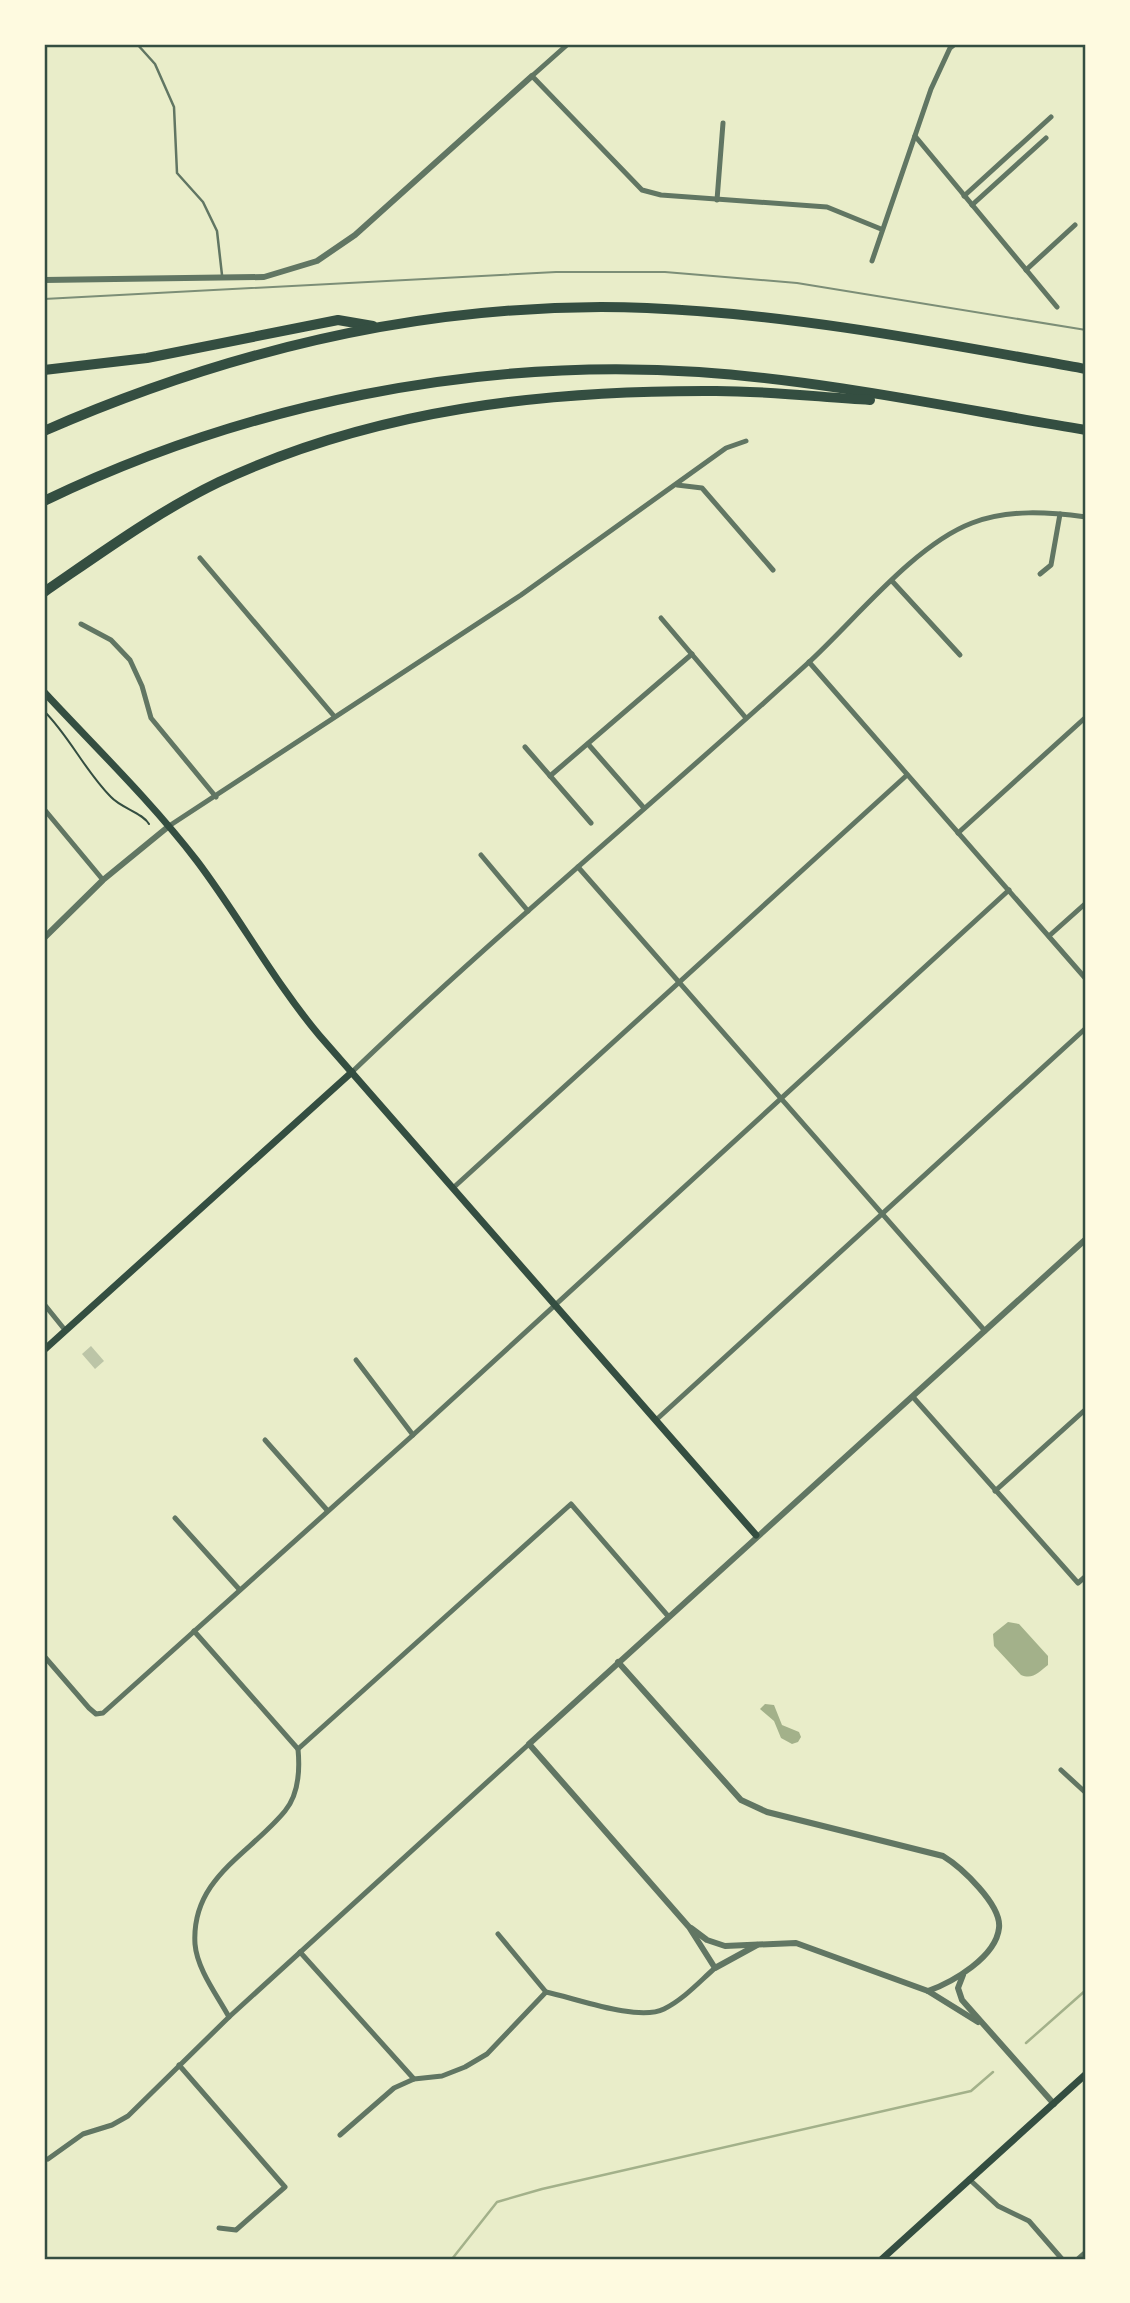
<svg xmlns="http://www.w3.org/2000/svg" width="1130" height="2303" font-family="'Space Grotesk',sans-serif">
  <rect width="100%" height="100%" fill="#e9edc9"/>
  <!-- water -->
  <g fill="#a3b18a">
    <path d="M1008,1622L1019,1624L1048,1656V1665C1039,1672 1033,1680 1021,1675L994,1646L993,1634Z"/>
    <path d="M765,1704L774,1705L782,1725L799,1732L801,1737L798,1742L792,1744L781,1738L774,1721L760,1709Z"/>
  </g>
  <g fill="none" stroke-linecap="round" stroke-linejoin="round">
    <!-- stream -->
    <g stroke="#a3b18a" stroke-width="2.5">
      <path d="M1026,2043L1086,1990"/>
      <path d="M452,2259L497,2202L542,2189L971,2091L993,2072"/>
    </g>
  </g>
  <!-- building -->
  <path fill="#bcc5a7" d="M91,1346L104,1361L95,1369L82,1354Z"/>
  <g fill="none" stroke-linecap="round" stroke-linejoin="round">
    <!-- path -->
    <path stroke="#344e41" stroke-width="2" d="M44,711C70,737 85,771 111,797C121,808 143,813 149,824"/>
    <!-- service -->
    <path stroke="#617663" stroke-width="2.5" d="M137,44L155,64L174,107L177,173L203,202L217,231L222,275"/>
    <!-- minor -->
    <g stroke="#617663" stroke-width="5">
      <path d="M568,44L532,76L642,190L661,195L827,207L881,229"/>
      <path d="M915,136L1057,307"/>
      <path d="M964,196L1051,117"/>
      <path d="M717,200L723,123"/>
      <path d="M972,205L1046,138"/>
      <path d="M872,261L931,89L950,48L955,44"/>
      <path d="M1026,270L1075,225"/>
      <path d="M677,485L702,488L773,570"/>
      <path d="M200,558L334,716"/>
      <path d="M1040,574L1051,565L1060,514"/>
      <path d="M892,581L960,655"/>
      <path d="M661,618L746,718"/>
      <path d="M81,624L111,640L130,660L142,686L151,718L216,797"/>
      <path d="M809,662L1086,979"/>
      <path d="M588,744L644,808"/>
      <path d="M525,747L591,823"/>
      <path d="M550,776L692,654"/>
      <path d="M44,809L103,880"/>
      <path d="M169,826L521,595L726,448L746,441"/>
      <path d="M958,833L1086,717"/>
      <path d="M481,855L528,911"/>
      <path d="M578,867L985,1331"/>
      <path d="M1049,936L1086,903"/>
      <path d="M352,1072C499,931 657,801 808,663C854,621 914,545 972,523C1009,509 1048,512 1086,517"/>
      <path d="M453,1188L907,775"/>
      <path d="M44,1304L65,1330"/>
      <path d="M356,1360L413,1435"/>
      <path d="M913,1397L1078,1583L1086,1576"/>
      <path d="M656,1420L1086,1028"/>
      <path d="M265,1440L327,1510"/>
      <path d="M995,1491L1086,1409"/>
      <path d="M175,1518L239,1589"/>
      <path d="M194,1631L298,1749"/>
      <path d="M44,1656L89,1708L96,1714L103,1713L413,1435L1009,890"/>
      <path d="M1061,1770L1086,1793"/>
      <path d="M498,1934L546,1992"/>
      <path d="M300,1952L414,2079"/>
      <path d="M229,2017C217,1995 197,1969 195,1944C191,1878 250,1854 285,1811C299,1794 300,1770 298,1749L571,1504L668,1616"/>
      <path d="M179,2065L285,2187L236,2230L219,2228"/>
      <path d="M340,2135L394,2088L414,2079L442,2076L465,2067L487,2054L546,1992C575,1998 638,2022 664,2009C684,1999 699,1982 715,1968"/>
      <path d="M48,2159L83,2134L112,2125L128,2116L229,2017L529,1744"/>
      <path d="M969,2179L998,2206L1029,2221L1062,2259"/>
      <path d="M1078,2259L1086,2252"/>
    </g>
    <!-- tertiary -->
    <g stroke="#617663" stroke-width="6">
      <path d="M44,280L264,277L317,261L355,235L532,76"/>
      <path d="M44,938L103,880L169,826"/>
      <path d="M618,1662L741,1800L767,1812L943,1856C961,1867 1002,1905 999,1928C996,1957 953,1982 928,1991"/>
      <path d="M691,1928L707,1940L725,1946L796,1943L928,1991L978,2022"/>
      <path d="M757,1945L715,1968L689,1927L529,1744L1086,1239"/>
      <path d="M963,1975L958,1988L962,2000L1054,2104"/>
    </g>
    <!-- secondary -->
    <g stroke="#344e41" stroke-width="7">
      <path d="M44,692C95,747 151,801 197,861C240,918 273,980 319,1035L756,1535"/>
      <path d="M44,1350L352,1072"/>
      <path d="M882,2259L1086,2074"/>
    </g>
    <!-- motorway -->
    <g stroke="#344e41" stroke-width="10">
      <path d="M44,370L147,358L338,320L373,326"/>
      <path d="M44,431C234,348 438,300 647,308C794,314 941,343 1086,369"/>
      <path d="M44,501C245,404 476,357 699,372C829,381 958,409 1086,430"/>
      <path d="M44,592C101,553 157,512 219,482C375,409 546,390 716,391C767,391 819,397 870,400"/>
    </g>
    <!-- tram -->
    <path stroke="#7c8e77" stroke-width="2" d="M44,299L556,272H665L797,283L1086,330"/>
  </g>
  <!-- border -->
  <rect width="1130" height="2303" fill="none" stroke="#fefae0" stroke-width="91"/>
  <rect x="46" y="46" width="1038" height="2212" fill="none" stroke="#344e41" stroke-width="2.5"/>
</svg>
